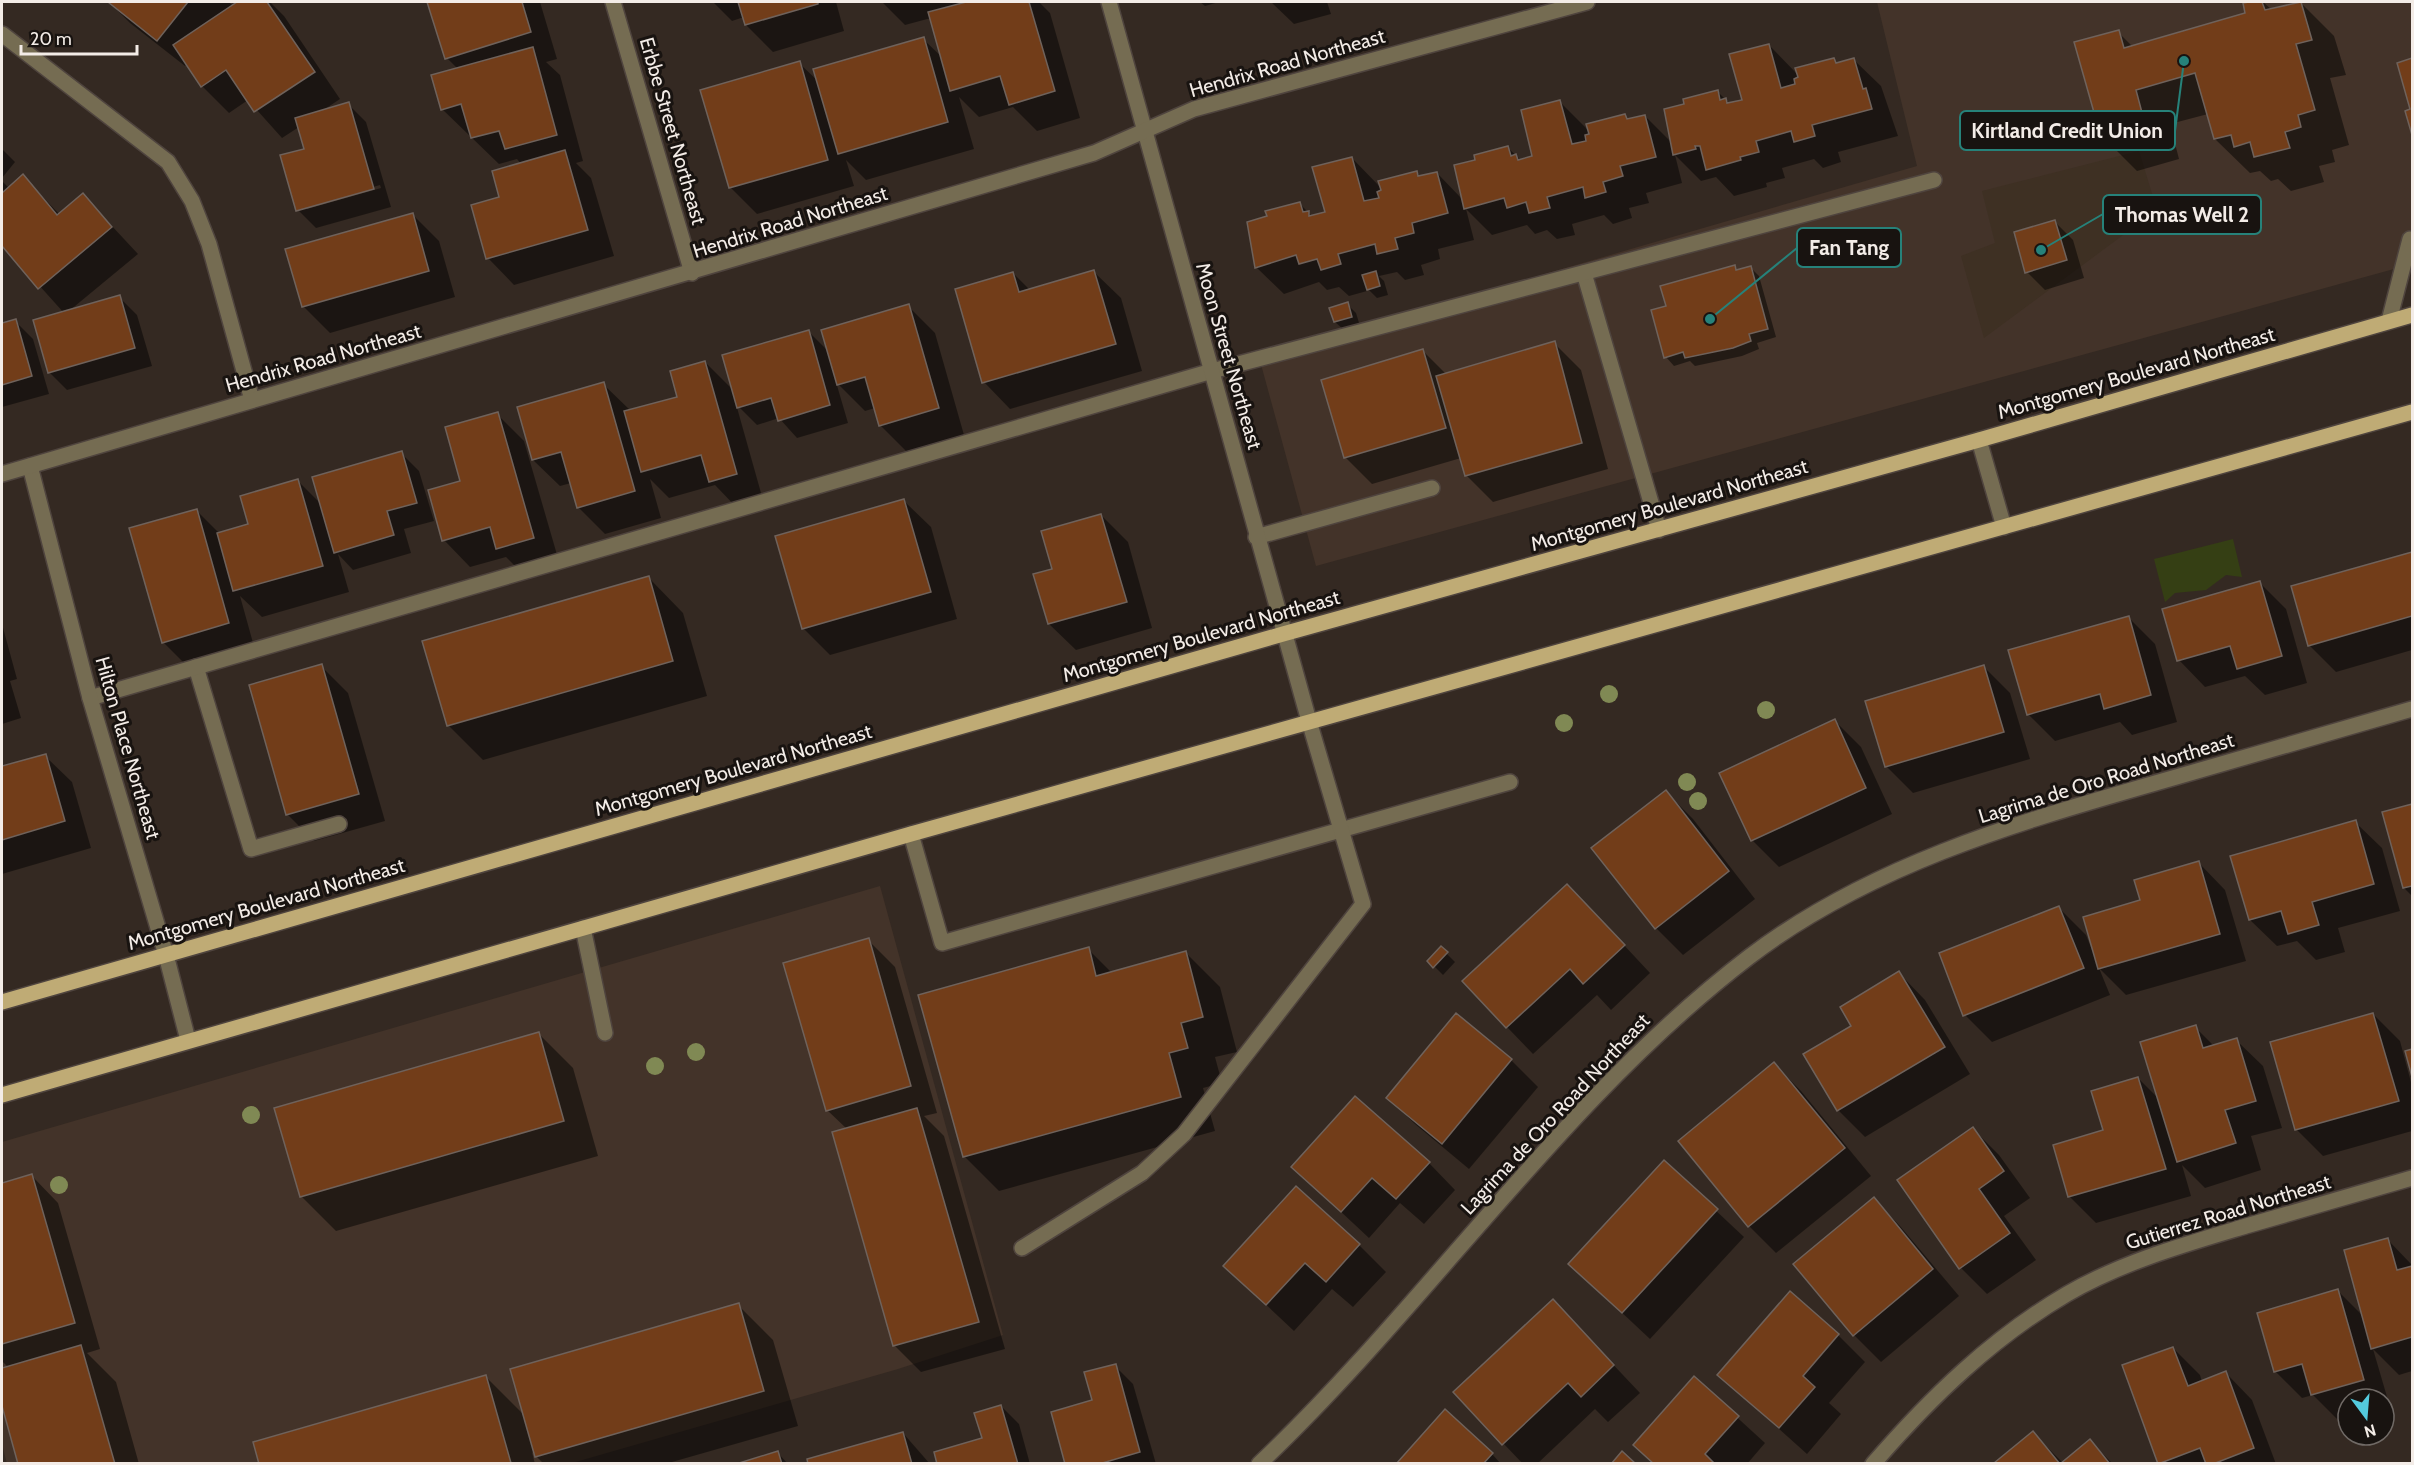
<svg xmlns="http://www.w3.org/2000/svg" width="2414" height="1465" font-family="Cabin,sans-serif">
  <rect width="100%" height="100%" fill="#342922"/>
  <!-- built -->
  <g fill="#433329">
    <path d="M1877,2H2412V264L1316,566L1259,357L1917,166Z"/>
    <path d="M880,886L1003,1335L898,1369L572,1463L7,1464L2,1444V1142Z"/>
  </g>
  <!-- industrial -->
  <path fill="#3e3023" d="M2139,151L2157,210L1984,338L1961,256L1995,243L1982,191Z"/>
  <!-- green -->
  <path fill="#353f14" d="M2233,539L2242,577L2226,575L2206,590L2175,593L2165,602L2154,559Z"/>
  <!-- shadow -->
  <g fill="#0007" fill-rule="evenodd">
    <path d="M109,2H229L233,6L239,2H270L284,16L340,99L322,111L348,104L366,122L391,207L316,228L298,210L305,150L299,127L282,138L248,100L229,113L202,86L187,63L185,66L130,23ZM380,185L381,188L307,209V206Z"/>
    <path d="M429,2H540L557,59L546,62L560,75L583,161L576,163L591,178L614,256L514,285L488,258L521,164L517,159L499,164L442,109L458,69L447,58Z"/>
    <path d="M713,2H836L844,31L773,52L746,25L744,17L732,21Z"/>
    <path d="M882,2H1039L1050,13L1080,118L1037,131L1013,107L979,117L959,97L974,149L866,180L846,160L854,186L757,214L730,187L799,63L819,82L923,39L943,58L931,18L905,25Z"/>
    <path d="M1200,2H1219L1205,6Z"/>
    <path d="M1271,2H1327L1331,14L1294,24Z"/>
    <path d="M2254,2H2263L2271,9L2300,2L2334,36L2346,75L2330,78L2349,145L2332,150L2335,162L2319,166L2324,182L2291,191L2278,179L2271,181L2260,171L2250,173L2215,139L2208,114L2170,124L2179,159L2137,171L2102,136L2118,32L2133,47L2247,14L2244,4Z"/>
    <path d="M1769,45L1799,76L1833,59L1838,64L1854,60L1881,86L1898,136L1838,152L1841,162L1823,168L1814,159L1782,168L1785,178L1766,183L1767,187L1734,196L1716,177L1701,181L1675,155L1682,183L1646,193L1649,203L1629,208L1632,218L1613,224L1604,215L1572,224L1575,235L1557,239L1547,230L1535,234L1527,225L1492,235L1466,209L1474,240L1438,249L1440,259L1421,265L1424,275L1405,280L1397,272L1379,276L1384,281L1388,295L1377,298L1366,287L1367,291L1349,296L1339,287L1327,290L1319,282L1284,294L1257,268L1248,223L1300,204L1313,217L1327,214L1352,158L1382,189L1416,172L1421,177L1437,173L1463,200L1476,161L1508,148L1521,160L1534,157L1559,101L1590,132L1624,115L1629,120L1645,116L1672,143L1686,105L1717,91L1730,104L1744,101Z"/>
    <path d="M2412,60V130L2407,112L2412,110L2398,64Z"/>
    <path d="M2,149L15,162L2,178Z"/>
    <path d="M23,176L60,215L83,195L138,254L69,311L119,297L137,315L152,366L67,390L49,372L64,313L2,244V181L9,188Z"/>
    <path d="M412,214L439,241L455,297L330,333L303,306Z"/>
    <path d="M2055,222L2073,240L2084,278L2045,290L2027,272Z"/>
    <path d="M1734,267L1738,271L1750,267L1759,276L1776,337L1757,343L1759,349L1742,356L1695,366L1690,361L1674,366L1666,357L1668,307Z"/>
    <path d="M1094,272L1121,298L1142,371L1010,409L984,382L1013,273L1030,290Z"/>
    <path d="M1347,304L1356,313L1360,326L1344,330L1335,322Z"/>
    <path d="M908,306L935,333L964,435L907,452L880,425L875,408L865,411L836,382L848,423L797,438L779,418L757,425L736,404L763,500L737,508L715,485L669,498L650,479L661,518L605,534L578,507L571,483L560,486L533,460L518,408L603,384L631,411L679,398L705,362L735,392L809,332L829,352Z"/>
    <path d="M15,321L33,339L49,394L2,407V325Z"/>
    <path d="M1554,343L1581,370L1608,469L1493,502L1466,475L1461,458L1372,484L1345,457L1423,351L1446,374Z"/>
    <path d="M497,414L524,441L560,565L524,575L506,557L470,567L444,540L462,482Z"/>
    <path d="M401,453L419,471L434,521L404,529L411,553L353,570L338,554L349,592L262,617L240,596L255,650L190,669L163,642L196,510L220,534L250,526L298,481L322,505Z"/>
    <path d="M904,501L931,527L957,619L830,655L803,628Z"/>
    <path d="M1101,515L1128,542L1152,628L1076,650L1049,624L1054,570Z"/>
    <path d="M2412,554V650L2336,672L2309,645L2293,588Z"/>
    <path d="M649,578L683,613L707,696L483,760L448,725Z"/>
    <path d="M2259,582L2286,609L2307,683L2265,695L2245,676L2205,687L2179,660Z"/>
    <path d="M2128,617L2155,644L2177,722L2132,735L2120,722L2055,741L2028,714Z"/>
    <path d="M2,624L17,679L10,681L21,718L2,724Z"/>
    <path d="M321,666L348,693L385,821L314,841L287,814Z"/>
    <path d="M1983,666L2010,693L2030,759L1913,793L1887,767L1867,702Z"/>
    <path d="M1834,720L1861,747L1892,814L1779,867L1752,840Z"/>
    <path d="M45,756L72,782L91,848L2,874V768Z"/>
    <path d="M1666,792L1693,819L1755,899L1683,955L1656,928L1594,849Z"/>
    <path d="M2412,806V896L2404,888L2383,813Z"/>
    <path d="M2355,822L2382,848L2400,911L2338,928L2345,952L2316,960L2297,941L2277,946L2250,920Z"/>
    <path d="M2199,863L2225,890L2246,961L2126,995L2099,968L2110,995L1992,1042L1965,1015L2059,908L2086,935L2092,950L2142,901Z"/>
    <path d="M1594,913L1650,973L1611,1010L1597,995L1533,1054L1507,1027Z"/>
    <path d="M868,940L895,967L937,1113L924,1116L944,1136L1005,1349L921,1372L895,1346L834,1133L847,1129L827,1110Z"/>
    <path d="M1441,948L1455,962L1443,975L1429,961Z"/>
    <path d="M1088,949L1112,973L1185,952L1220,987L1237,1052L1215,1057L1222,1083L1203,1088L1215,1131L999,1191L964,1156Z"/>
    <path d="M1899,973L1925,1000L1970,1074L1865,1137L1838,1110L1853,1026Z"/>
    <path d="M2373,1014L2400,1041L2412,1086V1131L2323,1156L2297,1130L2272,1043Z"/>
    <path d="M1457,1015L1511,1060L1538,1087L1469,1169L1415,1124L1388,1098Z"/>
    <path d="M2195,1027L2214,1046L2236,1040L2263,1066L2282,1128L2251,1136L2261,1170L2205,1188L2182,1165L2191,1196L2096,1223L2070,1197L2055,1146L2104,1131L2138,1078L2160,1100Z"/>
    <path d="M538,1033L573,1068L598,1156L336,1231L301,1196Z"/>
    <path d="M1774,1064L1801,1091L1871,1176L1776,1253L1749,1226L1680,1141Z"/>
    <path d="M1973,1129L1999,1155L2030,1198L2004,1216L2036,1260L1987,1294L1961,1268Z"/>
    <path d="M1664,1162L1744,1237L1650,1339L1570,1264Z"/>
    <path d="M1429,1163L1455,1190L1424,1224L1400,1203L1369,1238L1293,1167Z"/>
    <path d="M32,1176L58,1203L100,1349L87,1353L116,1382L139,1464H20L2,1400V1370L9,1368L2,1361V1185Z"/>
    <path d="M1874,1199L1900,1226L1959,1296L1881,1362L1854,1335Z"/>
    <path d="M2388,1240L2412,1265V1371L2399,1375L2373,1349L2390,1407L2384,1408V1399H2348V1419L2339,1421L2313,1395L2302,1398L2275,1371L2338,1291L2364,1317Z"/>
    <path d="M1359,1245L1386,1272L1353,1307L1332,1289L1294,1331L1225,1266Z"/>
    <path d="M1553,1301L1640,1393L1608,1422L1595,1409L1537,1464H1523L1503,1443Z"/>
    <path d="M738,1305L773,1340L798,1426L665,1464H544L532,1452L535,1464H261L485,1376L524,1415Z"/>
    <path d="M1838,1335L1865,1362L1829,1403L1841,1414L1807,1454L1719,1375Z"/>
    <path d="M2173,1348L2200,1375L2202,1382L2226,1373L2252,1400L2276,1464L2159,1463Z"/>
    <path d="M1115,1366L1133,1384L1156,1464H1067L1094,1401Z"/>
    <path d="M1694,1378L1765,1443L1747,1464H1654Z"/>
    <path d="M1001,1406L1019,1424L1030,1464H939L983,1439Z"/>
    <path d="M903,1433L930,1464H810Z"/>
    <path d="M2033,1433L2063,1463L2090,1441L2113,1464H1997Z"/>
    <path d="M778,1453L788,1464H741Z"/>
    <path d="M1492,1454L1501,1464H1398Z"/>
  </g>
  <!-- building -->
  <g fill="#723d19" stroke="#6f625b" stroke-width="1.5">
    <path d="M108,2H188L157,41Z"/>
    <path d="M237,2H267L315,72L254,112L226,70L201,87L173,45Z"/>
    <path d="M427,2H522L531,32L445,59Z"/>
    <path d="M738,2H818V4L745,25Z"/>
    <path d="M966,2H1029L1055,91L1009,105L1000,76L950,91L928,12Z"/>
    <path d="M2249,2H2262L2265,10L2301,2L2312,40L2296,44L2315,110L2298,115L2301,127L2285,132L2290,148L2254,157L2250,142L2234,147L2231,135L2214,139L2195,73L2136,90L2145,124L2101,137L2074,42L2119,30L2124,48L2245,13L2243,3Z"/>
    <path d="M924,37L948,122L838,154L813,69Z"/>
    <path d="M1769,44L1781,88L1795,84L1794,79L1798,77L1795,68L1834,58L1836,63L1854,58L1863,89L1866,88L1872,109L1812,125L1815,136L1794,142L1791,131L1756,141L1759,152L1740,157L1741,160L1706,170L1700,146H1695L1696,149L1673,155L1664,109L1684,104L1683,99L1718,90L1720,100L1726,98L1727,103L1742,100L1729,54Z"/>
    <path d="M533,47L557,135L505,149L499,131L471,138L461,104L441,110L431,75Z"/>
    <path d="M2412,58V135L2405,111L2410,109L2397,63Z"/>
    <path d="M800,61L828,160L729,188L700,90Z"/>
    <path d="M1560,100L1572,144L1586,141L1585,135L1589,134L1586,124L1625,114L1627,119L1645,115L1656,157L1620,166L1623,176L1603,182L1606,192L1585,198L1583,187L1547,197L1550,208L1529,213L1526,202L1507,208L1504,198L1464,209L1454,165L1475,160L1474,155L1508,146L1511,156L1516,154L1518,160L1532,156L1521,110Z"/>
    <path d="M349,102L374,189L296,211L280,155L304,149L295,118Z"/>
    <path d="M565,150L588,230L486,259L471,205L499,197L492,171Z"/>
    <path d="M1352,157L1364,201L1379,198L1377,192L1381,190L1378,181L1417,171L1418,176L1437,172L1448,213L1412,223L1414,233L1395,238L1398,249L1377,254L1375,244L1338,254L1341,264L1321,270L1317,259L1299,264L1296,255L1255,268L1247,222L1267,216L1265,211L1300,202L1303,212L1309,211V216L1325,212L1312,167Z"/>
    <path d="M23,174L57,215L83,193L112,227L38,289L2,246V193Z"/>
    <path d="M413,213L429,271L302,307L285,249Z"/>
    <path d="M2055,220L2067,260L2025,273L2014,232Z"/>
    <path d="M1735,265L1736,270L1751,266L1768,329L1749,334L1751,341L1733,348L1685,358L1683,352L1664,358L1651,310L1666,306L1660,286Z"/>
    <path d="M1094,270L1116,344L982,383L955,289L1013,272L1019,292Z"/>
    <path d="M1376,271L1380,286L1367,290L1362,275Z"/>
    <path d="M120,295L135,348L48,373L33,320Z"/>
    <path d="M1348,302L1352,317L1334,322L1329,308Z"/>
    <path d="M909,304L939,408L879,426L865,377L837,385L821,330Z"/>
    <path d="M16,319L32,376L2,385V323Z"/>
    <path d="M809,330L830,405L778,421L771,398L737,408L722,355Z"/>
    <path d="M1555,341L1582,443L1465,476L1436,376Z"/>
    <path d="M1423,349L1446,428L1344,458L1321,380Z"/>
    <path d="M705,361L737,474L709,482L701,455L641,472L624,411L677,397L670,371Z"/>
    <path d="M604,382L635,491L577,508L561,452L532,460L517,407Z"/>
    <path d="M498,412L534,538L496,549L490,527L442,541L428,490L460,481L445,427Z"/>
    <path d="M402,451L417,503L387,511L394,535L334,553L312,477Z"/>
    <path d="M298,479L323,566L233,591L217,533L248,524L240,496Z"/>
    <path d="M904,499L931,592L802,629L775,536Z"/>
    <path d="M197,509L229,623L162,643L129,528Z"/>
    <path d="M1101,514L1127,602L1048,624L1033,574L1052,569L1041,531Z"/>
    <path d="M2412,552V616L2308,646L2291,586Z"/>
    <path d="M649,576L673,661L447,726L422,641Z"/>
    <path d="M2260,581L2282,656L2237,669L2230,646L2177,661L2162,609Z"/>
    <path d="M2129,616L2151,695L2104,709L2100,694L2027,715L2008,650Z"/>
    <path d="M322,664L359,794L286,815L249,685Z"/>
    <path d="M1984,665L2004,732L1885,767L1865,701Z"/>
    <path d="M1835,719L1866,788L1751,841L1719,773Z"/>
    <path d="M46,754L65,821L2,840V766Z"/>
    <path d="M1666,790L1729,871L1655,929L1591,848Z"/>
    <path d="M2412,804V886L2403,888L2382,812Z"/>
    <path d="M2356,820L2374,884L2312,902L2319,925L2288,934L2281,911L2249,920L2230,856Z"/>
    <path d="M2199,861L2220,934L2098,969L2083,917L2140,900L2134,880Z"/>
    <path d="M1567,884L1625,945L1583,984L1570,969L1506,1028L1462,981Z"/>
    <path d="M2059,906L2084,968L1963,1016L1939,953Z"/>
    <path d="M869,938L911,1086L826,1111L783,963Z"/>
    <path d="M1441,946L1448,952L1433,968L1427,961Z"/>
    <path d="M1089,947L1096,976L1186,951L1203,1017L1181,1023L1188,1048L1169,1053L1181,1097L963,1157L918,995Z"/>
    <path d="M1899,971L1945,1047L1837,1111L1803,1054L1851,1026L1840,1007Z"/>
    <path d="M1456,1013L1512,1059L1442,1144L1386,1098Z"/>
    <path d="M2373,1013L2399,1101L2295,1130L2270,1042Z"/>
    <path d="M2196,1025L2203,1048L2237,1038L2256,1101L2225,1110L2236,1143L2177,1162L2140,1042Z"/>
    <path d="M539,1032L564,1121L300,1197L274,1108Z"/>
    <path d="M2412,1049V1077L2405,1051Z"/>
    <path d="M1774,1062L1845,1148L1748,1227L1678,1141Z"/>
    <path d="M2138,1077L2166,1169L2068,1197L2053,1145L2103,1130L2091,1091Z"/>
    <path d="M1355,1096L1430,1162L1396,1199L1372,1178L1341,1212L1291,1167Z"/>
    <path d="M917,1108L979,1322L893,1346L832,1132Z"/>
    <path d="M1973,1127L2004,1171L1979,1189L2010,1233L1959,1269L1897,1180Z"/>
    <path d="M1664,1160L1718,1209L1622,1313L1568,1264Z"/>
    <path d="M32,1174L75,1323L2,1344V1183Z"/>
    <path d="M1296,1186L1360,1244L1326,1282L1305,1263L1266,1305L1223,1266Z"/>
    <path d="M1874,1197L1933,1269L1853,1336L1793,1264Z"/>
    <path d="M2388,1238L2397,1270L2412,1266V1337L2371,1349L2344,1250Z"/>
    <path d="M2338,1289L2364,1380L2311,1395L2302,1364L2274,1372L2257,1313Z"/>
    <path d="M1790,1291L1839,1334L1803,1376L1815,1387L1779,1428L1717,1375Z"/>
    <path d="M1553,1299L1614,1365L1581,1397L1568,1383L1502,1445L1453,1392Z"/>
    <path d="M739,1303L764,1391L535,1457L510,1369Z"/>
    <path d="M81,1345L115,1464H18L2,1406V1368Z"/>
    <path d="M2173,1347L2188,1386L2226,1371L2254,1448L2213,1464H2206L2200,1448L2158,1464L2122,1365Z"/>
    <path d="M1116,1364L1140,1452L1099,1464H1065L1051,1412L1092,1400L1084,1372Z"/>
    <path d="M486,1375L511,1463L259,1464L253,1442Z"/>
    <path d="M1694,1376L1739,1416L1705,1454L1715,1464H1654L1633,1445Z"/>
    <path d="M1001,1405L1018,1464H937L934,1452L982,1438L974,1413Z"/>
    <path d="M1445,1409L1493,1453L1483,1464H1396Z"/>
    <path d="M2033,1431L2060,1464H1995L1994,1463Z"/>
    <path d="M903,1432L912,1464H808L807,1459Z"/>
    <path d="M2090,1439L2110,1464H2060Z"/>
    <path d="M778,1451L782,1464H736Z"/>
    <path d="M1622,1451L1636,1464H1611Z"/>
  </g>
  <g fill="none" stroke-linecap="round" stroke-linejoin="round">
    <!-- service casing -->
    <g stroke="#4f443e" stroke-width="18">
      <g id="service">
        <path d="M1584,273L1659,530"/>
        <path d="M2389,321L2410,239L2412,240"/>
        <path d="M1979,440L2004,527"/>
        <path d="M1256,537L1432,488"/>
        <path d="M196,667L251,849L339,824"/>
        <path d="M90,698L1212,371L1934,180"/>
        <path d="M911,834L942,943L1510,782"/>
        <path d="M583,928L605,1033"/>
        <path d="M1022,1248L1142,1173L1184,1134L1363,904L1309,721"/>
      </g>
    </g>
    <!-- minor casing -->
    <g stroke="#4f443e" stroke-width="18">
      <g id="minor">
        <path d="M613,2L692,273"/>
        <path d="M1109,2L1309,721"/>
        <path d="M2,34L168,162L192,201L209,244L252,400"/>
        <path d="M30,466L90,698L166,955L188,1040"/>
        <path d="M2,474L1094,153L1194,109L1587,2"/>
        <path d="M1259,1464C1430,1302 1561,1101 1749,957C1867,867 2012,824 2152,784C2239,759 2326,734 2412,709"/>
        <path d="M1873,1464C1930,1398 1992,1338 2067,1294C2122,1262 2186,1244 2246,1226C2302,1210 2357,1194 2412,1178"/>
      </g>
    </g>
    <!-- primary casing -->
    <g stroke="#4f443e" stroke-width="18">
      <g id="primary">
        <path d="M2,1002L1283,634L1979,440L2412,315"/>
        <path d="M2,1095L911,834L2412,412"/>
      </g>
    </g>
    <!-- service -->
    <use href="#service" stroke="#756c52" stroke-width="15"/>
    <!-- minor -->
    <use href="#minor" stroke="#756c52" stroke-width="15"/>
    <!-- primary -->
    <use href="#primary" stroke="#bfab75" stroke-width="15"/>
  </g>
  <!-- trees -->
  <g fill="#808954">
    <circle cx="1609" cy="694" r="9"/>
    <circle cx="1766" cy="710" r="9"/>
    <circle cx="1564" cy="723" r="9"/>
    <circle cx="1687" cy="782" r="9"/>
    <circle cx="1698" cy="801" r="9"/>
    <circle cx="696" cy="1052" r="9"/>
    <circle cx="655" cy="1066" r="9"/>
    <circle cx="251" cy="1115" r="9"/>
    <circle cx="59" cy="1185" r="9"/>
  </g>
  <g text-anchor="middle" stroke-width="6" stroke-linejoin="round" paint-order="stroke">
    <!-- street labels -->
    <g font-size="20" fill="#f3ece7" stroke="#181310">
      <text transform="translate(1287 63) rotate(-16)" y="7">Hendrix Road Northeast</text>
      <text transform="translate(673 131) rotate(74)" y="7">Erbbe Street Northeast</text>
      <text transform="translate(790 222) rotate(-17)" y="7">Hendrix Road Northeast</text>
      <text transform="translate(1229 356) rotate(74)" y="7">Moon Street Northeast</text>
      <text transform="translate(323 358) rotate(-16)" y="7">Hendrix Road Northeast</text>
      <text transform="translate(2136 373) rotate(-16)" y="7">Montgomery Boulevard Northeast</text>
      <text transform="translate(1669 505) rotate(-16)" y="7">Montgomery Boulevard Northeast</text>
      <text transform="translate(1201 636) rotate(-16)" y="7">Montgomery Boulevard Northeast</text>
      <text transform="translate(128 748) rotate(74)" y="7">Hilton Place Northeast</text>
      <text transform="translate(733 770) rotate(-16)" y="7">Montgomery Boulevard Northeast</text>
      <text transform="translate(2106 778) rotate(-17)" y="7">Lagrima de Oro Road Northeast</text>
      <text transform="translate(266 904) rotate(-16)" y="7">Montgomery Boulevard Northeast</text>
      <text transform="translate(1555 1114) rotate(-47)" y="7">Lagrima de Oro Road Northeast</text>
      <text transform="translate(2228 1212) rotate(-17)" y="7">Gutierrez Road Northeast</text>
    </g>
  </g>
  <!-- callouts -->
  <path fill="none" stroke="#26827a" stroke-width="2" d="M2184 61L2175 131M2041 250L2103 214M1710 319L1797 248"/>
  <g fill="#26827a" stroke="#181310" stroke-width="2">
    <circle cx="2184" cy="61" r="6"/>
    <circle cx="2041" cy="250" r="6"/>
    <circle cx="1710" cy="319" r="6"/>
  </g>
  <g fill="#181310" stroke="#26827a" stroke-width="2">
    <rect x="1960" y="111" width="215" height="39" rx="6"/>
    <rect x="2103" y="195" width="158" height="39" rx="6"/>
    <rect x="1797" y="228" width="104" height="39" rx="6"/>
  </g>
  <g font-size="21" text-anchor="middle" font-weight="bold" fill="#f3ece7">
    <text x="2067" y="138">Kirtland Credit Union</text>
    <text x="2182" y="222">Thomas Well 2</text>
    <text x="1849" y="255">Fan Tang</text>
  </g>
  <!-- border -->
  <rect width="2414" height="1465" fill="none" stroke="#f3ece7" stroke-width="6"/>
  <!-- north arrow -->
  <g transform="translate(2366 1417) rotate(164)"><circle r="28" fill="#181310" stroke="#706a66" stroke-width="1.5"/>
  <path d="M0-4.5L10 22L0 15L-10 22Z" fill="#54cadd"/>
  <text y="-9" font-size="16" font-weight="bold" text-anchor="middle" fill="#f3ece7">N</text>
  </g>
  <!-- scale -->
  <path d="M21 45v9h116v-9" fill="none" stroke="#f3ece7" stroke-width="3"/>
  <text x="30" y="45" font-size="18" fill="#f3ece7" stroke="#181310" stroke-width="4.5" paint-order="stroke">20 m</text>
</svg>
